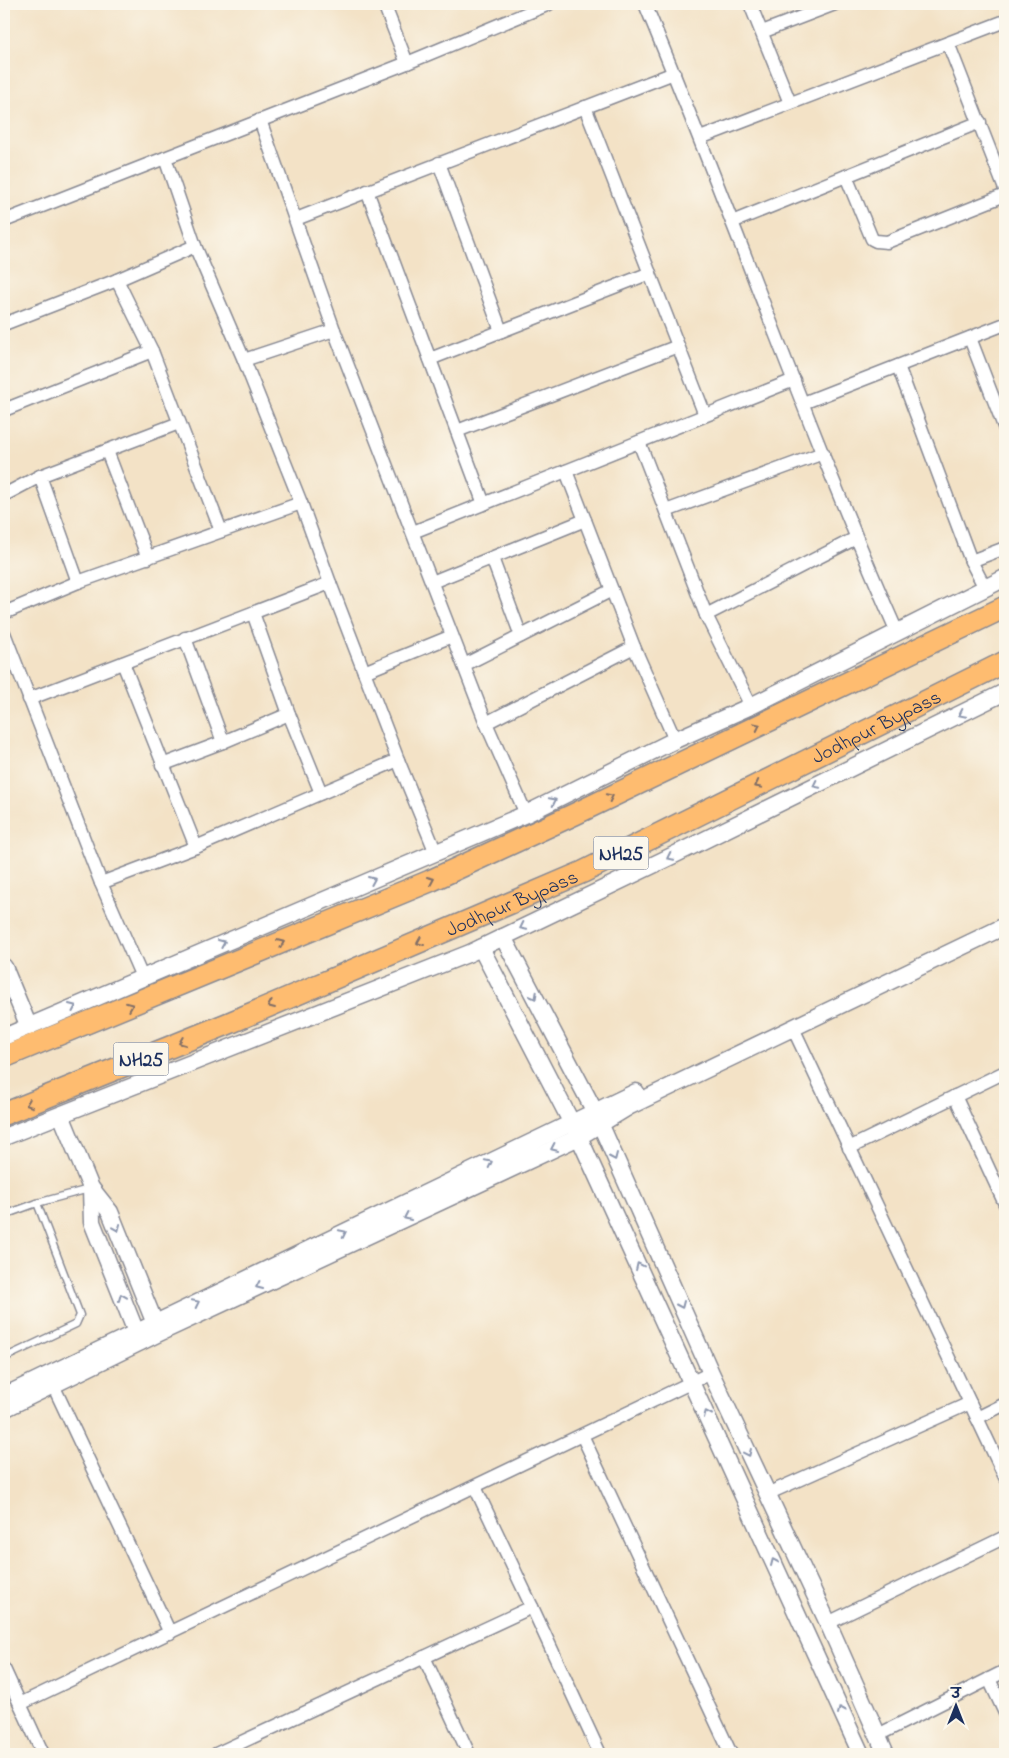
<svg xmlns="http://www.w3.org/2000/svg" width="1009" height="1758" font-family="'Indie Flower','Playpen Sans Deva',sans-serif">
  <rect width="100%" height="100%" fill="#fbf7ec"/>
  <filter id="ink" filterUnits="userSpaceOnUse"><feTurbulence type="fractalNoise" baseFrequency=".02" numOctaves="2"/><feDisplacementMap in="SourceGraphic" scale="10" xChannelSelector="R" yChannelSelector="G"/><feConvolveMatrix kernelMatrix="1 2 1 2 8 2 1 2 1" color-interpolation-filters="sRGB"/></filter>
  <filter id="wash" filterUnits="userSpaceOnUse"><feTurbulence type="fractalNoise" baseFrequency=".0096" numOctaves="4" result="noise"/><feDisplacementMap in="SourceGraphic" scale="20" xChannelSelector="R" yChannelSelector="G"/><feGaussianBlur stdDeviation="1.12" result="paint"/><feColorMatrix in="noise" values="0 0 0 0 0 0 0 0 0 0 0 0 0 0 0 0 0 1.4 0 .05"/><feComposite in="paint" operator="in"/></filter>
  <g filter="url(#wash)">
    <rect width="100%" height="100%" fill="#f3e2c6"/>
  </g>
  <g filter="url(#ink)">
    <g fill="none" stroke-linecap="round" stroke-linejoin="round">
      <!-- service casing -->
      <g stroke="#878892" stroke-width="9">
        <g id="service">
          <path d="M37,1203L89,1189"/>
          <path d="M4,1215L37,1203L80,1315L76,1324L4,1358"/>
        </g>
      </g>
      <!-- minor casing -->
      <g stroke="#878892" stroke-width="15">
        <g id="minor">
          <path d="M384,4L407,63"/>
          <path d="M645,4C732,212 806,426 897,632"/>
          <path d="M750,4L790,103"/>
          <path d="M762,32L835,4"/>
          <path d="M948,43L1005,189"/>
          <path d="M585,107L705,415"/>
          <path d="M260,120L334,330L486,723L526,814"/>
          <path d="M700,138L1005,21"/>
          <path d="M165,158L195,246L244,360L301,503L330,583L398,760L436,853"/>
          <path d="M439,163L501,331"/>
          <path d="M846,176L872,239L876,241L887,242L1005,195"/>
          <path d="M367,191L484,504"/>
          <path d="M296,219L674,73"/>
          <path d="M4,221L407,63L549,4"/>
          <path d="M732,222L980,122"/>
          <path d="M117,280L152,351L221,531"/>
          <path d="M4,324L117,280L195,246"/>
          <path d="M970,338L1005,429"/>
          <path d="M430,359L650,273"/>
          <path d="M244,360L334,330"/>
          <path d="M898,366L971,561L985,588"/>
          <path d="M803,403L1005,324"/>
          <path d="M4,410L152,351"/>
          <path d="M457,431L678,346"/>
          <path d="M639,442L706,615L751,706"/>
          <path d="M107,451L148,558"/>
          <path d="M566,471L634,647L675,740"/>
          <path d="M40,476L78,582"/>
          <path d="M4,495L40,476L179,423"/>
          <path d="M666,511L823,453"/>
          <path d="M413,532L794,380"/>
          <path d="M492,558L521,636"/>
          <path d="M971,561L1005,548"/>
          <path d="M432,582L585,520"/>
          <path d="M4,613L78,582L301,503"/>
          <path d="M253,613L289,714L321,793"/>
          <path d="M706,615L856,538"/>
          <path d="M4,633L101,883L142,977"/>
          <path d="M185,638L223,742"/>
          <path d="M123,663L196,847"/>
          <path d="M464,665L612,590"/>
          <path d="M364,672L452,636"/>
          <path d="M29,699L330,583"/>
          <path d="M486,723L634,647"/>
          <path d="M162,765L223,742L289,714"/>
          <path d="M101,883L196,847L398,760"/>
          <path d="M793,1028L1005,1477"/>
          <path d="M955,1096L1005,1204"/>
          <path d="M849,1148L1005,1072"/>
          <path d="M53,1385L170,1633"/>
          <path d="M977,1418L1005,1404"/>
          <path d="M582,1435L731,1754"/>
          <path d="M767,1494L970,1403"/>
          <path d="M532,1607L600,1754"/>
          <path d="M828,1623L1005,1537"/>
          <path d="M424,1657L469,1754"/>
          <path d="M4,1669L43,1754"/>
          <path d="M989,1679L1005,1713"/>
          <path d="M20,1704L711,1373"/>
          <path d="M878,1735L1005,1671"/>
          <path d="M216,1754L532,1607L475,1487"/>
        </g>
      </g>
      <!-- tertiary casing -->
      <g stroke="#878892" stroke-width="19">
        <g id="tertiary">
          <path d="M503,937L595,1112L711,1373L828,1623L886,1754"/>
          <path d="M481,948L579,1137L861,1754"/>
          <path d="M4,967L29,1027"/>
          <path d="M4,1037L526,814L675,740L751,706L1005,578"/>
          <path d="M61,1115L91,1188L110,1212L158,1331"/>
          <path d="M4,1137L470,953L678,853L1005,692"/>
          <path d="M91,1188L92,1222L140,1342"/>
          <path d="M4,1396L636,1092"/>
          <path d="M4,1409L159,1333L579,1137L630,1106L1005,926"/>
        </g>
      </g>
      <!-- trunk casing -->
      <g stroke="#878892" stroke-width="24">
        <g id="trunk">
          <path d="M4,1057L430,881L575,814L1005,607"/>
          <path id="s1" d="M4,1114L227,1024L583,872L1005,662"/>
        </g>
      </g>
      <!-- service -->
      <use href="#service" stroke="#fff" stroke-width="6"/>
      <!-- minor -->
      <use href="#minor" stroke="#fff" stroke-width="12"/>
      <!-- tertiary -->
      <use href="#tertiary" stroke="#fff" stroke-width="16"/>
      <!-- trunk -->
      <use href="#trunk" stroke="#febc70" stroke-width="21"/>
    </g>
    <!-- one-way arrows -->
    <defs><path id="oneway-chevron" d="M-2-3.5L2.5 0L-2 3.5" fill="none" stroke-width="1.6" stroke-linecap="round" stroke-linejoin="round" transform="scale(1.25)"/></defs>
    <g stroke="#8d97ae">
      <use href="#oneway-chevron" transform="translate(962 714) rotate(154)"/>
      <use href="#oneway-chevron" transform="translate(816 785) rotate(154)"/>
      <use href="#oneway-chevron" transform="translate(553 801) rotate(-26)"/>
      <use href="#oneway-chevron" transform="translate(670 857) rotate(154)"/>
      <use href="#oneway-chevron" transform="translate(372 880) rotate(-23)"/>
      <use href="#oneway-chevron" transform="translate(523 927) rotate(154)"/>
      <use href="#oneway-chevron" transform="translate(222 943) rotate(-23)"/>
      <use href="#oneway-chevron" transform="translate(534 996) rotate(62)"/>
      <use href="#oneway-chevron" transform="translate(73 1007) rotate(-24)"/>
      <use href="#oneway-chevron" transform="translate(554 1148) rotate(155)"/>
      <use href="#oneway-chevron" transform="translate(614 1157) rotate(66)"/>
      <use href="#oneway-chevron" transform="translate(489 1163) rotate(-26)"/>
      <use href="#oneway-chevron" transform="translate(407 1217) rotate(155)"/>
      <use href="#oneway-chevron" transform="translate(117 1228) rotate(68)"/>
      <use href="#oneway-chevron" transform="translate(343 1233) rotate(-26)"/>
      <use href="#oneway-chevron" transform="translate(639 1266) rotate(-115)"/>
      <use href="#oneway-chevron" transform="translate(259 1286) rotate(155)"/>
      <use href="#oneway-chevron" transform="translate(122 1297) rotate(-112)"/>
      <use href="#oneway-chevron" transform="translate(196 1303) rotate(-26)"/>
      <use href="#oneway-chevron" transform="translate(681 1305) rotate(66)"/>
      <use href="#oneway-chevron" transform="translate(707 1414) rotate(-114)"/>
      <use href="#oneway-chevron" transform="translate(748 1453) rotate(65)"/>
      <use href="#oneway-chevron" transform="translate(774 1562) rotate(-114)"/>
      <use href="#oneway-chevron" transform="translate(841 1710) rotate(-114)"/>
    </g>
    <g stroke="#816e66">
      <use href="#oneway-chevron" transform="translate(757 726) rotate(-26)"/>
      <use href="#oneway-chevron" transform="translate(758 785) rotate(153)"/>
      <use href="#oneway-chevron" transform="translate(610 797) rotate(-26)"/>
      <use href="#oneway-chevron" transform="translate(431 880) rotate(-24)"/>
      <use href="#oneway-chevron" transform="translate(420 942) rotate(157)"/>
      <use href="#oneway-chevron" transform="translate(281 943) rotate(-23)"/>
      <use href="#oneway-chevron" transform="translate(271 1005) rotate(157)"/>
      <use href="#oneway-chevron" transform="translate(130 1006) rotate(-22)"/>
      <use href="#oneway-chevron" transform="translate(182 1042) rotate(158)"/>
      <use href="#oneway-chevron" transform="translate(29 1104) rotate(159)"/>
    </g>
  </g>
  <g text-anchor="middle" stroke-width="4.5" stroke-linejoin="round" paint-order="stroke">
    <!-- shield labels -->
    <g fill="#fbf7ec" stroke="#5e6b89" stroke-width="1">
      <rect x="593.5" y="836.5" width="55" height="33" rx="4"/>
      <rect x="113.5" y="1042.5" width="55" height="33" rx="4"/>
    </g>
    <g font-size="19" font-weight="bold" fill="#1b2f5e">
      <text x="621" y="860">NH25</text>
      <text x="141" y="1066">NH25</text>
    </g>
    <!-- street labels -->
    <g font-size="20" fill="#1b2f5e" stroke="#fbf7ec">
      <text dy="7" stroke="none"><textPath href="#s1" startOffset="955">Jodhpur Bypass</textPath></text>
      <text dy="7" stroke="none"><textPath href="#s1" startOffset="550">Jodhpur Bypass</textPath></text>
    </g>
  </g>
  <!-- margin -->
  <rect width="1009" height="1758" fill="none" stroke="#fbf7ec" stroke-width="20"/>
  <!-- north arrow -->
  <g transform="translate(956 1706)" stroke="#fbf7ec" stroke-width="4" paint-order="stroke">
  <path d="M0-4L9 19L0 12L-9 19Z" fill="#1b2f5e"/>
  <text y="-8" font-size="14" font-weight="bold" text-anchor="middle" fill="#1b2f5e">उ</text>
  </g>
</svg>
